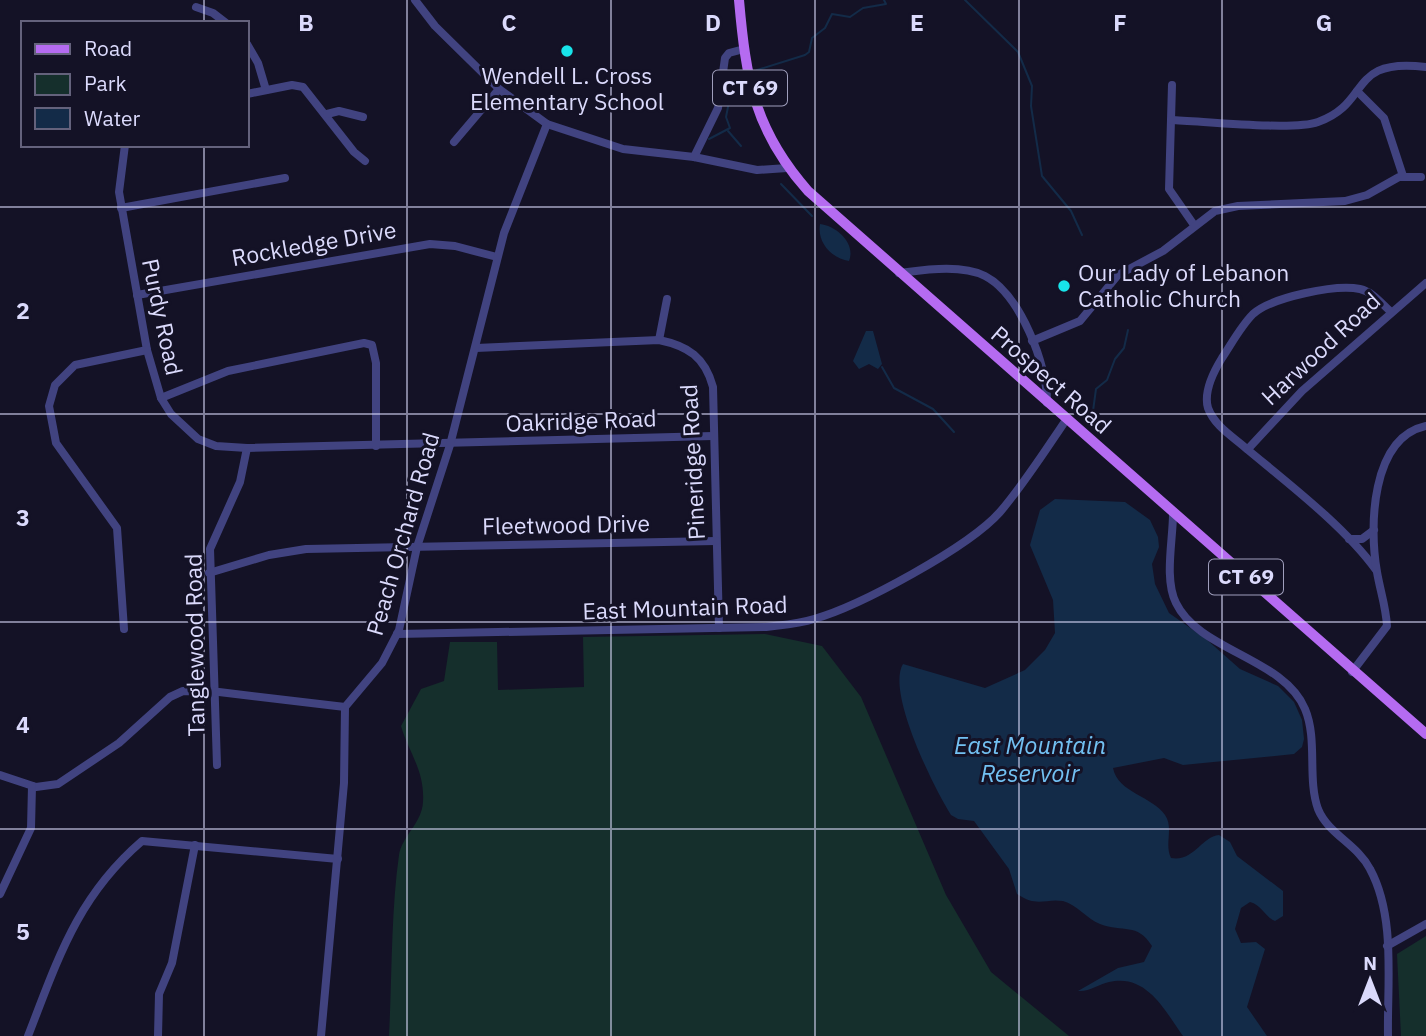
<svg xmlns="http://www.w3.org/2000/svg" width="1426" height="1036" font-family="'IBM Plex Sans',sans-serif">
  <rect width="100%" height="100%" fill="#141226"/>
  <!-- green -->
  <g fill="#152f2c">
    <path d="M765,634L822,646L861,697L946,895L991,972L1069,1036H389C392,978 391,911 399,855C402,836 422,823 423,802C425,771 409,753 401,726L421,689L444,681L450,642H497L498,690L584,687L583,637Z"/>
    <path d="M1426,936V1036H1401L1397,954Z"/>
  </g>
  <!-- water -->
  <g fill="#132b48">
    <path d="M820,224C837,226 856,244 849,261C831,258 817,242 820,224Z"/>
    <path d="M866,331H873L882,364L878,369L869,364L859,369L853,361Z"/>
    <path d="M1055,499L1125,502L1150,520L1158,537L1159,547L1152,564L1155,584L1169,613L1206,639L1240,669L1278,686L1294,702L1302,720L1304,739L1302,747L1294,754L1183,765L1164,758L1113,768C1118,793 1152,796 1165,815C1174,828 1164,844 1171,858C1194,862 1201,837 1219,835L1230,842L1237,856L1283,891V916L1275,921C1265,917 1262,905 1250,902L1241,908L1235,929L1241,943L1256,942L1265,949L1247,1007L1267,1036H1183C1165,1011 1147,973 1109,982C1099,984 1089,992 1078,991L1118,968L1144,962L1152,946C1137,922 1123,933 1100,924C1087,919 1076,904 1063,901C1045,898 1038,908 1017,894L1009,869L974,821L958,819L951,815C934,788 886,692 903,664L985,688L1025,670L1045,650L1055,633L1053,600L1030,545L1040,510Z"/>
  </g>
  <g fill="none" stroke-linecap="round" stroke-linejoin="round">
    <!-- stream -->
    <g stroke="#132b48" stroke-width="2">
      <path d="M965,0L1018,52L1032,86L1031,106L1042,176L1071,211L1082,235"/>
      <path d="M757,70L805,55L809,52L812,38L825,28L832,14L850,17L863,8L886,4L884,0"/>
      <path d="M728,131L741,146"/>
      <path d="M709,139L730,128L726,117L731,92"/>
      <path d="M781,184L812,216"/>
      <path d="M882,367L894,388L933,409L954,432"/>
      <path d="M1093,411L1096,389L1107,380L1115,359L1124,348L1128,330"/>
    </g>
    <!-- minor -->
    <g stroke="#414380" stroke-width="8">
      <path d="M415,0L435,26L499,89L547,124L623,149L694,157L757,170L787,168"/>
      <path d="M196,7L213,13L226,23"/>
      <path d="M247,44L258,63L266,90"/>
      <path d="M1172,85L1169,189L1194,225"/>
      <path d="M1357,91L1384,118L1403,176"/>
      <path d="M247,94L292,85L303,87L354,152L365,161"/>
      <path d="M327,114L339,111L363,117"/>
      <path d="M1171,120C1202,121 1293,131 1318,122C1372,103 1347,57 1426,67"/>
      <path d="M454,142L499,89"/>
      <path d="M125,145L119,192L147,350L161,398L171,414L198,439L216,446L247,448L713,436"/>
      <path d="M694,157L718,108L725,58L729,53L744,49"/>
      <path d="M121,208L285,178"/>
      <path d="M899,273C924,270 961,264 985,276C1020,294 1048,366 1047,403"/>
      <path d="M137,295L430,244L455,246L497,257"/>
      <path d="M659,340L667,299"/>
      <path d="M1032,341L1080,321L1118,275L1163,251L1215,211L1238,206L1345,201L1367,195L1399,177H1421"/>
      <path d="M476,348L659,340C688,346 705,357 713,387L719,628"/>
      <path d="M161,398L228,371L364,343L372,345L376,363V446"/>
      <path d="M1248,449L1302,391L1426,283"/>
      <path d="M1173,514C1173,540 1164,579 1176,603C1199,651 1284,658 1305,709C1318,740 1307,778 1318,809C1328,834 1358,845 1370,869C1396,917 1387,983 1388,1036"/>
      <path d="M1349,539H1362L1374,530"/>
      <path d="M1376,570C1346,528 1289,484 1248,450C1234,437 1215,427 1208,408C1203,391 1214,371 1222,358C1232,343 1241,326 1253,314C1272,297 1336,284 1360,289C1373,292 1381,303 1390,311"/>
      <path d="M209,573L269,555L306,549L716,541"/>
      <path d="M124,629L117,528L56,443L49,406L55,385L75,365L147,350"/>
      <path d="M397,634L766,627C782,625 799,624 814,619C860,606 969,547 1000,512C1024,484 1045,451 1066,420"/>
      <path d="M1352,672L1387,626C1386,607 1380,590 1377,572C1369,527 1371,438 1426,426"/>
      <path d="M217,765L210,549L240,482L247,448"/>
      <path d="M0,775L36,787L58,784L119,743L170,697L183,691L219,692L345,707"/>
      <path d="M0,894L31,828L32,786"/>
      <path d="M1387,946L1426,924"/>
      <path d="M28,1036C58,959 77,897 142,841L338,859"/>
      <path d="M158,1036L159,994L172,963L195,845"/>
      <path d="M321,1036L344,783L345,707L382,663L399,630L417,547L450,445L504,233L547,124"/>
    </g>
    <!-- major -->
    <path stroke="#b56bf1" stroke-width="10" d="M739,0C746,79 754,130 808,191L1426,734"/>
  </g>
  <!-- grid -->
  <path fill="none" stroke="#dbdafc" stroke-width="2" stroke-opacity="0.55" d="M204,0V23M407,0V1036M611,0V1036M815,0V1036M1019,0V1036M1222,0V1036M204,145V1036M0,207H1426M0,414H1426M0,622H1426M0,829H1426"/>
  <!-- markers -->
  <g fill="#18e4ea" stroke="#141226" stroke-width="2.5">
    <circle cx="567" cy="51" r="7"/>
    <circle cx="1064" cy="286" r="7"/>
  </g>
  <g text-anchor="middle" stroke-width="6" stroke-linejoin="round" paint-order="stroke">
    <!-- shield labels -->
    <g fill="#141226" stroke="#9f9ebc" stroke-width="2">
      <rect x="713" y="70.5" width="74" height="35" rx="5"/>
      <rect x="1209" y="559.5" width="74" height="35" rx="5"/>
    </g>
    <g font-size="21" font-weight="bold" fill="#dbdafc">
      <text x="750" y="95">CT 69</text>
      <text x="1246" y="584">CT 69</text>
    </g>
    <!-- poi labels -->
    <g font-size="23" fill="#dbdafc" stroke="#141226">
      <text x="567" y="84">Wendell L. Cross<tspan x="567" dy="26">Elementary School</tspan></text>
      <text x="1078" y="281" text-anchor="start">Our Lady of Lebanon<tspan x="1078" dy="26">Catholic Church</tspan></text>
    </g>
    <!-- street labels -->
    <g font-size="23" fill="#dbdafc" stroke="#141226">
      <text transform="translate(314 244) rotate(-10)" y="8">Rockledge Drive</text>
      <text transform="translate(162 317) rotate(78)" y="8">Purdy Road</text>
      <text transform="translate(1321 349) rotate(-43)" y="8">Harwood Road</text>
      <text transform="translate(1051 380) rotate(41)" y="8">Prospect Road</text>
      <text transform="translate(581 421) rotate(-2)" y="8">Oakridge Road</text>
      <text transform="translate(693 462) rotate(-93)" y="8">Pineridge Road</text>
      <text transform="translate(566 525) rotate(-1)" y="8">Fleetwood Drive</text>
      <text transform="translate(403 534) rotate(-74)" y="8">Peach Orchard Road</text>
      <text transform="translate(685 608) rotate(-2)" y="8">East Mountain Road</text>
      <text transform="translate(195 645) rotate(-91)" y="8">Tanglewood Road</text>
    </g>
    <!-- water labels -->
    <g font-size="24" font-style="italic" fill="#72c0f2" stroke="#141226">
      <text x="1030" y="754">East Mountain<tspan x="1030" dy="28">Reservoir</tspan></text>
    </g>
  </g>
  <g font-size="23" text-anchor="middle" font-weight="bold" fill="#dbdafc" stroke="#141226" stroke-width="6" stroke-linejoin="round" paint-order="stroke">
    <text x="306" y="31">B</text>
    <text x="509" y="31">C</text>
    <text x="713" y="31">D</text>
    <text x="917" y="31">E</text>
    <text x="1120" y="31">F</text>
    <text x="1324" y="31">G</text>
    <text x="23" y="319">2</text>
    <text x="23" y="526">3</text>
    <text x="23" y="733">4</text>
    <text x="23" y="940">5</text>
  </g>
  <!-- legend -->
  <rect x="21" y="21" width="228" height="126" fill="#141226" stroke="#64627c" stroke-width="2"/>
  <rect x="35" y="44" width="35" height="10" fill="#b56bf1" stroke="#64627c" stroke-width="2"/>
  <text x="84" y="56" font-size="21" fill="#dbdafc">Road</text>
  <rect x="35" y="74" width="35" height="21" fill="#152f2c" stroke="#64627c" stroke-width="2"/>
  <text x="84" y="91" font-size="21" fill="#dbdafc">Park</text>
  <rect x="35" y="108" width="35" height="21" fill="#132b48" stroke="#64627c" stroke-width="2"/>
  <text x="84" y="126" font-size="21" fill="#dbdafc">Water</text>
  <!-- north arrow -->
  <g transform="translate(1370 980)" stroke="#141226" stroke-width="5" paint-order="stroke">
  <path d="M0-5L12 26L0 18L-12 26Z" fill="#dbdafc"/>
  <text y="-10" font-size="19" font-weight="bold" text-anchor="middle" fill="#dbdafc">N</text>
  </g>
</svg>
